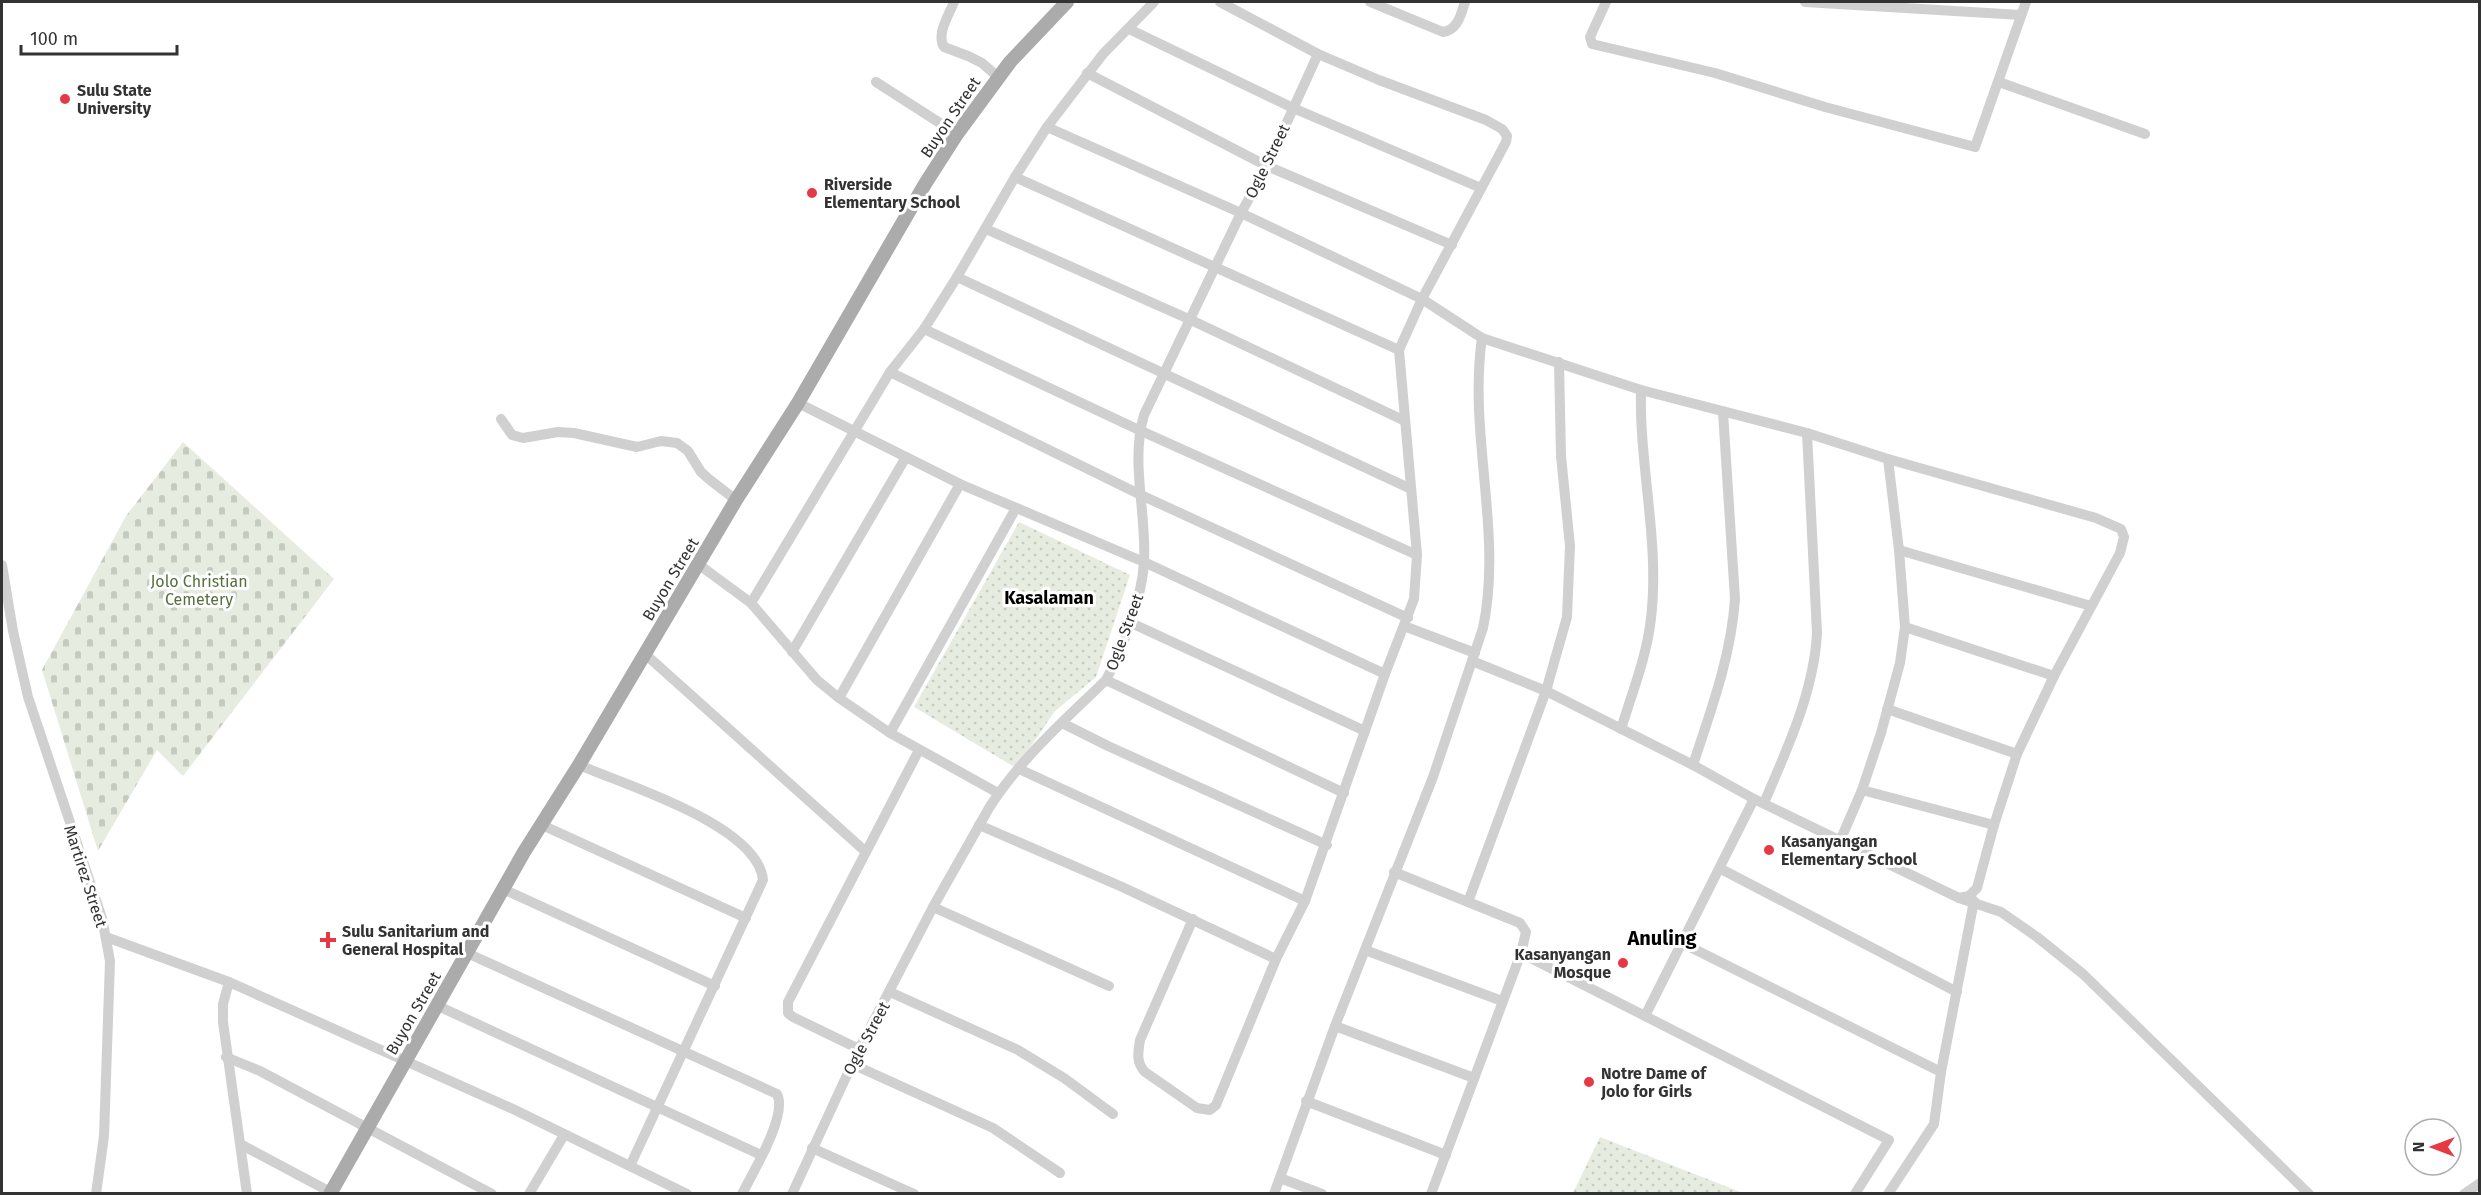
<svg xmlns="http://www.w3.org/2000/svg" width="2481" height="1195" font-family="'Fira Sans',sans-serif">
  <defs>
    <pattern id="green-dots" width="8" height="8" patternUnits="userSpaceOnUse" patternTransform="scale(1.5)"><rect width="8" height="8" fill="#e6ecdf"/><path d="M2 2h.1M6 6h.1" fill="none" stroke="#c6cbc0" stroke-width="1.8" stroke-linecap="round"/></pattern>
    <pattern id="cemetery-stones" width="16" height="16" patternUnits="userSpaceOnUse" patternTransform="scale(1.5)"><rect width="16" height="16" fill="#e6ecdf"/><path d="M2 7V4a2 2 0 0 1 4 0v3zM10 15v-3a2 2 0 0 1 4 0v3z" fill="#c6cbc0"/></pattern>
  </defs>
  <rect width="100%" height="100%" fill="#fff"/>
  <!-- green -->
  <g fill="url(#green-dots)">
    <path d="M1019,522L1130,575L1096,677L1055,711L1016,768L914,707Z"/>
    <path d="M1600,1137L1743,1193H1573Z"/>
  </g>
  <!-- cemetery -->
  <path fill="url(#cemetery-stones)" d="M183,442L334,579L183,776L157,750L98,851L42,670L126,516Z"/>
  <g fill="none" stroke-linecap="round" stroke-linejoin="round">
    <!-- minor -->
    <g stroke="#d0d0d0" stroke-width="10">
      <path d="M954,2C949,15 936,34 944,47L968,56L982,63L998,77"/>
      <path d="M1370,2L1443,32C1458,30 1461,14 1465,2"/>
      <path d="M1606,2L1590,37L1592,44L1715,73L1825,107L1975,147L2026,2"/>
      <path d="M1805,2L2021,15"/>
      <path d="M1129,29L1293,108L1481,188"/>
      <path d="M1087,73L1267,166L1452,245"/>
      <path d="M876,82L957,134"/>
      <path d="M1999,82L2145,134"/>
      <path d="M1047,127L1241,213L1422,299L1482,338L1641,390L1807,433L1888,459L2096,518L2121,529L2124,537L2120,553L2054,676L2017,754L1994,825L1862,790"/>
      <path d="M1015,177L1399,350"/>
      <path d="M986,229L1191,320L1403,420"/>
      <path d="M957,277L1411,489"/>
      <path d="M924,329L1139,430L1417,555"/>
      <path d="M890,372L1141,495L1408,618"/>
      <path d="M798,403L960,484L1144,562L1385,674"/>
      <path d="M501,419L512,435L523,438L558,432L574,433L637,447L661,441L677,443L688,451L701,472L710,480L736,500"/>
      <path d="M1899,550L2091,606"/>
      <path d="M698,564L751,603L817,680L839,698L890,733L998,793"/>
      <path d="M2,565L13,631L28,697L102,918L110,961L104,1136L96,1194"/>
      <path d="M751,603L890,372L924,329L957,277L1015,177L1047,127L1103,54L1154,2"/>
      <path d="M1129,622L1365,731"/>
      <path d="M1404,626L1475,653"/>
      <path d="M1905,627L2054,676"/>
      <path d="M792,652L906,457"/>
      <path d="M644,653L866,852"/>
      <path d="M1472,661L1546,691L1693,765L1754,799L1959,898L2001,912L2037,937L2083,974L2309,1194"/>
      <path d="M1106,680L1344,793"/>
      <path d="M839,698L960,484"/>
      <path d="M1887,709L2017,754"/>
      <path d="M1062,723L1108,746L1327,845"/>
      <path d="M1621,729C1632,693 1647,656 1651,618C1660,542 1639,466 1641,390"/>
      <path d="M890,733L1016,508"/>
      <path d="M579,765C625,785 758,825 763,880L630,1166"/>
      <path d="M1693,765C1711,710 1731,657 1735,599L1723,412"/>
      <path d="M1019,769L1305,901"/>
      <path d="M1764,803C1787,749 1814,692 1817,633L1807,433"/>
      <path d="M542,825L746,918"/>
      <path d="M979,825L1120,886L1276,959L1305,901L1385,674L1414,599L1417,555L1399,350L1422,299L1506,142L1507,136L1502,129L1486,120L1379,80L1318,54L1220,2"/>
      <path d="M1840,841L1862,790L1881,733L1900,663L1905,627L1899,550L1888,459"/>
      <path d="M1721,869L1957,992"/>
      <path d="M1394,872L1520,923L1526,932L1521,953L1431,1194"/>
      <path d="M503,889L715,986"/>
      <path d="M1959,898L1969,896L1977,888L1994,825"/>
      <path d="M1468,902L1546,691L1567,617L1570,546L1561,456L1559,362"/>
      <path d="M933,907L1109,986"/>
      <path d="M1193,919L1140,1040C1138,1052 1136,1063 1145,1072L1197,1108L1210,1110L1216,1105L1276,959"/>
      <path d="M106,937L229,982L513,1109L687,1194"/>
      <path d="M1682,943L1941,1072"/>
      <path d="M1365,950L1502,1001"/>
      <path d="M467,953L777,1094C788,1115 753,1172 742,1194"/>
      <path d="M1521,953L1889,1140L1855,1194"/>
      <path d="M229,982L223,1004V1022L247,1194"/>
      <path d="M890,992L1018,1050L1064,1078L1113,1114"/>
      <path d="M436,1005L761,1155"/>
      <path d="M1645,1016L1754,799"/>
      <path d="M1335,1026L1474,1078"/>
      <path d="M859,1049L793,1017L788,1013V1002L919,750"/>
      <path d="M226,1057L260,1071L492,1194"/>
      <path d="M852,1064L993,1128L1060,1173"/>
      <path d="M1306,1101L1446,1155"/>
      <path d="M240,1144L334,1194"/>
      <path d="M812,1148L914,1194"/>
      <path d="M1280,1178L1322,1194"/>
      <path d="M529,1194L564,1135"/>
      <path d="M792,1194L859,1049L933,907L989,808C1020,759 1065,720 1106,680C1123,648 1142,598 1144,562C1147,514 1130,462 1144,415L1241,213L1267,166L1318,54"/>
      <path d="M1274,1194L1335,1026L1433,777L1483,628C1503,533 1468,434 1482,338"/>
      <path d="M1888,1194L1934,1124L1941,1072L1974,901"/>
      <path d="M2464,1194L2480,1183"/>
    </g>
    <!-- major -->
    <path stroke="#ababab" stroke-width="14" d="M330,1194L524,852L579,765L736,500L798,403L925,184L957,134L1010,62L1067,2"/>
  </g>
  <!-- markers -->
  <g fill="#e63946" stroke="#fff" stroke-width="2">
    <circle cx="65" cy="99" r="6"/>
    <circle cx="812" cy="193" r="6"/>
    <circle cx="1769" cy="850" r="6"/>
    <path d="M325 931h6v6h6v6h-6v6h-6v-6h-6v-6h6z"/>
    <circle cx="1623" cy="963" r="6"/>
    <circle cx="1589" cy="1082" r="6"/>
  </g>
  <g text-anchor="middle" stroke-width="6" stroke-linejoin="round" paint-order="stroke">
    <!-- poi labels -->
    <g font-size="16" font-weight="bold" fill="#333" stroke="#fff" text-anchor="start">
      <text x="77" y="96">Sulu State<tspan x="77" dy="18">University</tspan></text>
      <text x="824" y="190">Riverside<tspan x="824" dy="18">Elementary School</tspan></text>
      <text x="1781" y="847">Kasanyangan<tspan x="1781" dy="18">Elementary School</tspan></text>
      <text x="342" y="937">Sulu Sanitarium and<tspan x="342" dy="18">General Hospital</tspan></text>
      <text x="1611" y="960" text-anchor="end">Kasanyangan<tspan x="1611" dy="18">Mosque</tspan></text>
      <text x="1601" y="1079">Notre Dame of<tspan x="1601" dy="18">Jolo for Girls</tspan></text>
    </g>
    <!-- street labels -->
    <g font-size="16" fill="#333" stroke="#fff">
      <text transform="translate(950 117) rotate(-56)" y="6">Buyon Street</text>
      <text transform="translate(1267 161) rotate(-64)" y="6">Ogle Street</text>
      <text transform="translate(670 579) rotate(-59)" y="6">Buyon Street</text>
      <text transform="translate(1124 632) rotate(-70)" y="6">Ogle Street</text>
      <text transform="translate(86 876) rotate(72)" y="6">Martirez Street</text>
      <text transform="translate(413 1013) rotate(-60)" y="6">Buyon Street</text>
      <text transform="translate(866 1038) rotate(-62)" y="6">Ogle Street</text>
    </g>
    <!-- park labels -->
    <g font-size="16" fill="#56703f" stroke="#fff">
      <text x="199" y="587">Jolo Christian<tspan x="199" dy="18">Cemetery</tspan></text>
    </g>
    <!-- neighbourhood labels -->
    <g font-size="18" font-weight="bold" fill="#000" stroke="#fff">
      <text x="1049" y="604">Kasalaman</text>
    </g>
    <!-- quarter labels -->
    <g font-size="20" font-weight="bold" fill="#000" stroke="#fff">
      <text x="1662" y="945">Anuling</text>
    </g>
  </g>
  <!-- border -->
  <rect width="2481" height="1195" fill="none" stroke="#333333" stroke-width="6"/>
  <!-- north arrow -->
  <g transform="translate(2433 1147) rotate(270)"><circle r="28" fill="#ffffff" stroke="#adadad" stroke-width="1.5"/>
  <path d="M0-4.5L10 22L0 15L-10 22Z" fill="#e63946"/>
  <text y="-9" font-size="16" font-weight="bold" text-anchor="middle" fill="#333333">N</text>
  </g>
  <!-- scale -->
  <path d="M21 45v9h156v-9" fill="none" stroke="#333333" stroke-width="3"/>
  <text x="30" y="45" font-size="18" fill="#333333" stroke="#ffffff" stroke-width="4.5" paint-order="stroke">100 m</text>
</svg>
